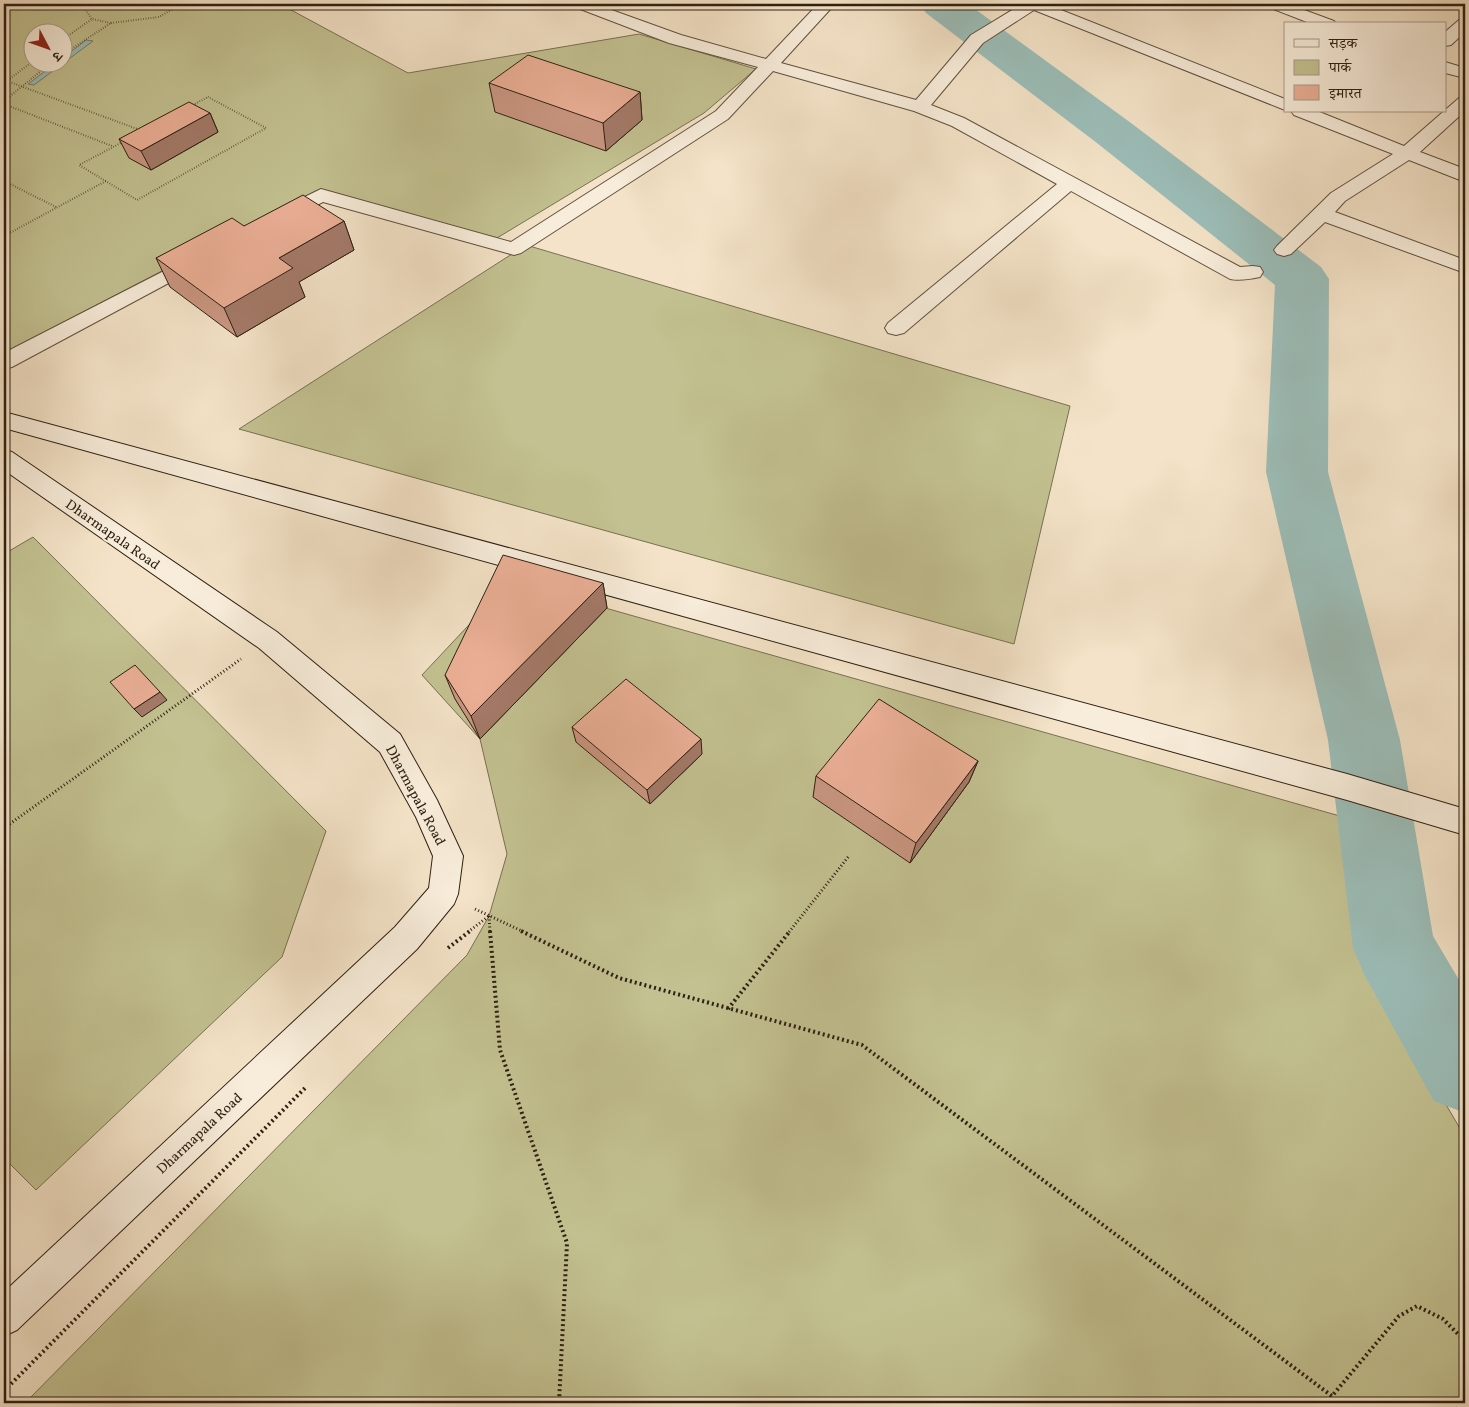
<svg xmlns="http://www.w3.org/2000/svg" width="1469" height="1407" font-family="Vollkorn,'Noto Serif Devanagari',serif">
  <rect width="100%" height="100%" fill="#f4e3c8"/>
  <filter id="stains"><feTurbulence type="fractalNoise" baseFrequency=".004" numOctaves="4"/><feColorMatrix values="0 0 0 0 .2 0 0 0 0 .09 0 0 0 0 .02 0 0 0 .5 -.17"/></filter>
  <radialGradient id="worn" r=".72"><stop offset=".6" stop-color="#630" stop-opacity="0"/><stop offset="1" stop-color="#630" stop-opacity=".3"/></radialGradient>
  <!-- green -->
  <g fill="#c3c191" stroke="#787052" fill-rule="evenodd">
    <path d="M4,4H280L408,73L639,34L756,69L704,113L497,238L316,191L4,353ZM32,32H62V62H32Z"/>
    <path d="M526,245L1070,406L1014,644L239,429Z"/>
    <path d="M33,537L326,831L282,957L36,1190L4,1158V554Z"/>
    <path d="M510,581L1354,820L1367,970L1465,1137V1403H25L467,955L489,916L507,854L480,739L422,675Z"/>
  </g>
  <!-- water -->
  <path fill="#9cbeb9" stroke="#707f76" d="M86,40L93,41L34,85L28,84L56,63L62,62L63,58Z"/>
  <g fill="none" stroke-linecap="round" stroke-linejoin="round">
    <!-- river -->
    <path fill="#9cbeb9" fill-rule="evenodd" d="M920,4H968L1131,123L1321,267L1329,279L1328,472L1400,740L1433,936L1465,990V1113L1434,1101L1365,976L1353,948L1328,740L1266,472L1275,285L1097,143L926,13Z"/>
    <!-- street casing -->
    <g stroke="#605140" stroke-width="2">
      <g id="street">
        <path d="M573,4H595L681,35L766,59L818,4H835L781,63L916,100L971,35L1022,4H1046L1285,99V110L1034,10L983,43L931,105L964,118L1240,267L1253,266L1260,267L1263,272L1260,277C1250,279 1240,281 1230,279L1071,191L904,333L896,335L888,333L885,328L888,323L1057,184L952,126L914,111L773,71L728,119L521,253L514,255L507,253L323,202L286,221H272L269,217L272,213L321,189L511,242L716,111L758,67L669,43L575,7Z"/>
        <path d="M1266,4H1288L1334,21L1336,24H1312L1268,7Z"/>
        <path d="M1465,18V32L1451,45L1445,46V32L1459,20Z"/>
        <path d="M1445,62L1465,68V78L1445,73Z"/>
        <path d="M1465,97V111L1420,152L1465,169V182L1409,160L1345,201L1335,212L1465,260V273L1325,222L1291,254L1284,256L1277,254L1274,250L1277,246L1331,193L1393,154L1294,115L1291,111H1317L1404,146L1459,98Z"/>
        <path d="M199,253L206,255L209,259L206,263L12,367L4,369V353Z"/>
      </g>
    </g>
    <!-- secondary casing -->
    <g stroke="#2e2012" stroke-width="2">
      <g id="secondary">
        <path d="M4,412L1347,774L1465,809V835L1347,800L4,428Z"/>
        <path d="M4,450L12,452L277,632L400,734L437,800L463,856L458,894L454,904L417,949L17,1330L4,1336V1292L395,927L429,888L433,856L416,817L380,752L259,648L4,470Z"/>
      </g>
    </g>
    <!-- path-far2 -->
    <g stroke="#2e2012" stroke-width="2" stroke-dasharray="0.5 2" stroke-linecap="butt">
      <path d="M81,4L92,19"/>
      <path d="M111,23L159,17L181,4"/>
      <path d="M62,40L92,19L111,23L62,55"/>
      <path d="M7,81L140,130"/>
      <path d="M4,83L32,62"/>
      <path d="M208,97L266,128L137,200L79,165Z"/>
      <path d="M4,101L52,62"/>
      <path d="M4,104L112,146"/>
      <path d="M4,181L56,207"/>
      <path d="M4,236L106,181"/>
    </g>
    <!-- path-far1 -->
    <g stroke="#2e2012" stroke-width="3" stroke-dasharray="1 2.5" stroke-linecap="butt">
      <path d="M4,828L241,659"/>
      <path d="M475,909L524,932"/>
      <path d="M489,916L490,932"/>
      <path d="M468,932L489,916"/>
      <path d="M789,932L849,856"/>
    </g>
    <!-- path -->
    <g stroke="#2e2012" stroke-width="4" stroke-dasharray="2 3" stroke-linecap="butt">
      <path d="M490,931L500,1050L567,1243L559,1403"/>
      <path d="M521,931L619,978L862,1045L1332,1396L1399,1316L1417,1306L1443,1319L1465,1341"/>
      <path d="M448,948L470,931"/>
      <path d="M728,1009L790,931"/>
      <path d="M4,1391L306,1087"/>
      <path d="M1329,1403L1332,1396"/>
    </g>
    <!-- street -->
    <use href="#street" fill="#f8eddb" fill-rule="evenodd"/>
    <!-- secondary -->
    <use href="#secondary" fill="#f8eddb" fill-rule="evenodd"/>
  </g>
  <!-- wall -->
  <g fill="#ca9681" stroke="#2e2012">
    <path d="M489,83L640,92L642,120L606,151L495,112Z"/>
    <path d="M210,113L218,132L151,170L129,158L119,139Z"/>
    <path d="M344,221L354,250L299,282L305,297L237,337L170,287L156,258L244,226Z"/>
    <path d="M603,583L607,608L480,739L455,699L445,675Z"/>
    <path d="M572,727L702,754L650,804L576,742Z"/>
    <path d="M978,761L969,782L910,863L813,797L816,776Z"/>
  </g>
  <!-- shaded-wall -->
  <g fill="#a47a69" stroke="#2e2012">
    <path d="M640,92L642,120L606,151L603,123Z"/>
    <path d="M210,113L218,132L151,170L141,151Z"/>
    <path d="M344,221L354,250L299,282L305,297L237,337L224,308L279,258Z"/>
    <path d="M603,583L607,608L480,739L471,716Z"/>
    <path d="M160,692L167,700L142,717L134,709Z"/>
    <path d="M701,739L702,754L650,804L647,790Z"/>
    <path d="M978,761L969,782L910,863L916,843Z"/>
  </g>
  <!-- building -->
  <g fill="#ebaf96" stroke="#2e2012">
    <path d="M528,55L640,92L603,123L489,83Z"/>
    <path d="M189,102L210,113L141,151L119,139Z"/>
    <path d="M303,195L344,221L279,258L293,268L224,308L156,258L232,218L244,226Z"/>
    <path d="M503,555L603,583L471,716L445,675Z"/>
    <path d="M135,665L160,692L134,709L110,682Z"/>
    <path d="M626,679L701,739L647,790L572,727Z"/>
    <path d="M879,699L978,761L916,843L816,776Z"/>
  </g>
  <g text-anchor="middle" stroke-width="4" stroke-linejoin="round" paint-order="stroke">
    <!-- street labels -->
    <g font-size="14" fill="#2e2012" stroke="#f8eddb">
      <text transform="translate(113 534) rotate(35)" y="5">Dharmapala Road</text>
      <text transform="translate(416 795) rotate(62)" y="5">Dharmapala Road</text>
      <text transform="translate(199 1133) rotate(-43)" y="5">Dharmapala Road</text>
    </g>
  </g>
  <!-- margin -->
  <rect width="1469" height="1407" fill="none" stroke="#f4e3c8" stroke-width="20"/>
  <rect x="5" y="5" width="1459" height="1397" fill="none" stroke="#2e2012" stroke-width="2.5"/>
  <rect x="10" y="10" width="1449" height="1387" fill="none" stroke="#2e2012"/>
  <!-- legend -->
  <rect x="1284" y="22" width="162" height="90" fill="#f8eddb" stroke="#a79b8b"/>
  <rect x="1294" y="39" width="25" height="8" fill="#f8eddb" stroke="#a79b8b"/>
  <text x="1329" y="48" font-size="15" fill="#2e2012">सड़क</text>
  <rect x="1294" y="60" width="25" height="15" fill="#c3c191" stroke="#a79b8b"/>
  <text x="1329" y="72" font-size="15" fill="#2e2012">पार्क</text>
  <rect x="1294" y="85" width="25" height="15" fill="#ebaf96" stroke="#a79b8b"/>
  <text x="1329" y="98" font-size="15" fill="#2e2012">इमारत</text>
  <!-- north arrow -->
  <g transform="translate(48 48) rotate(131)"><circle r="24" fill="#f8eddb" stroke="#a79b8b"/>
  <path d="M0-4L9 19L0 12L-9 19Z" fill="#8f2418"/>
  <text y="-8" font-size="14" font-weight="bold" text-anchor="middle" fill="#2e2012">उ</text>
  </g>
  <rect width="100%" height="100%" filter="url(#stains)"/>
  <rect width="100%" height="100%" fill="url(#worn)"/>
</svg>
